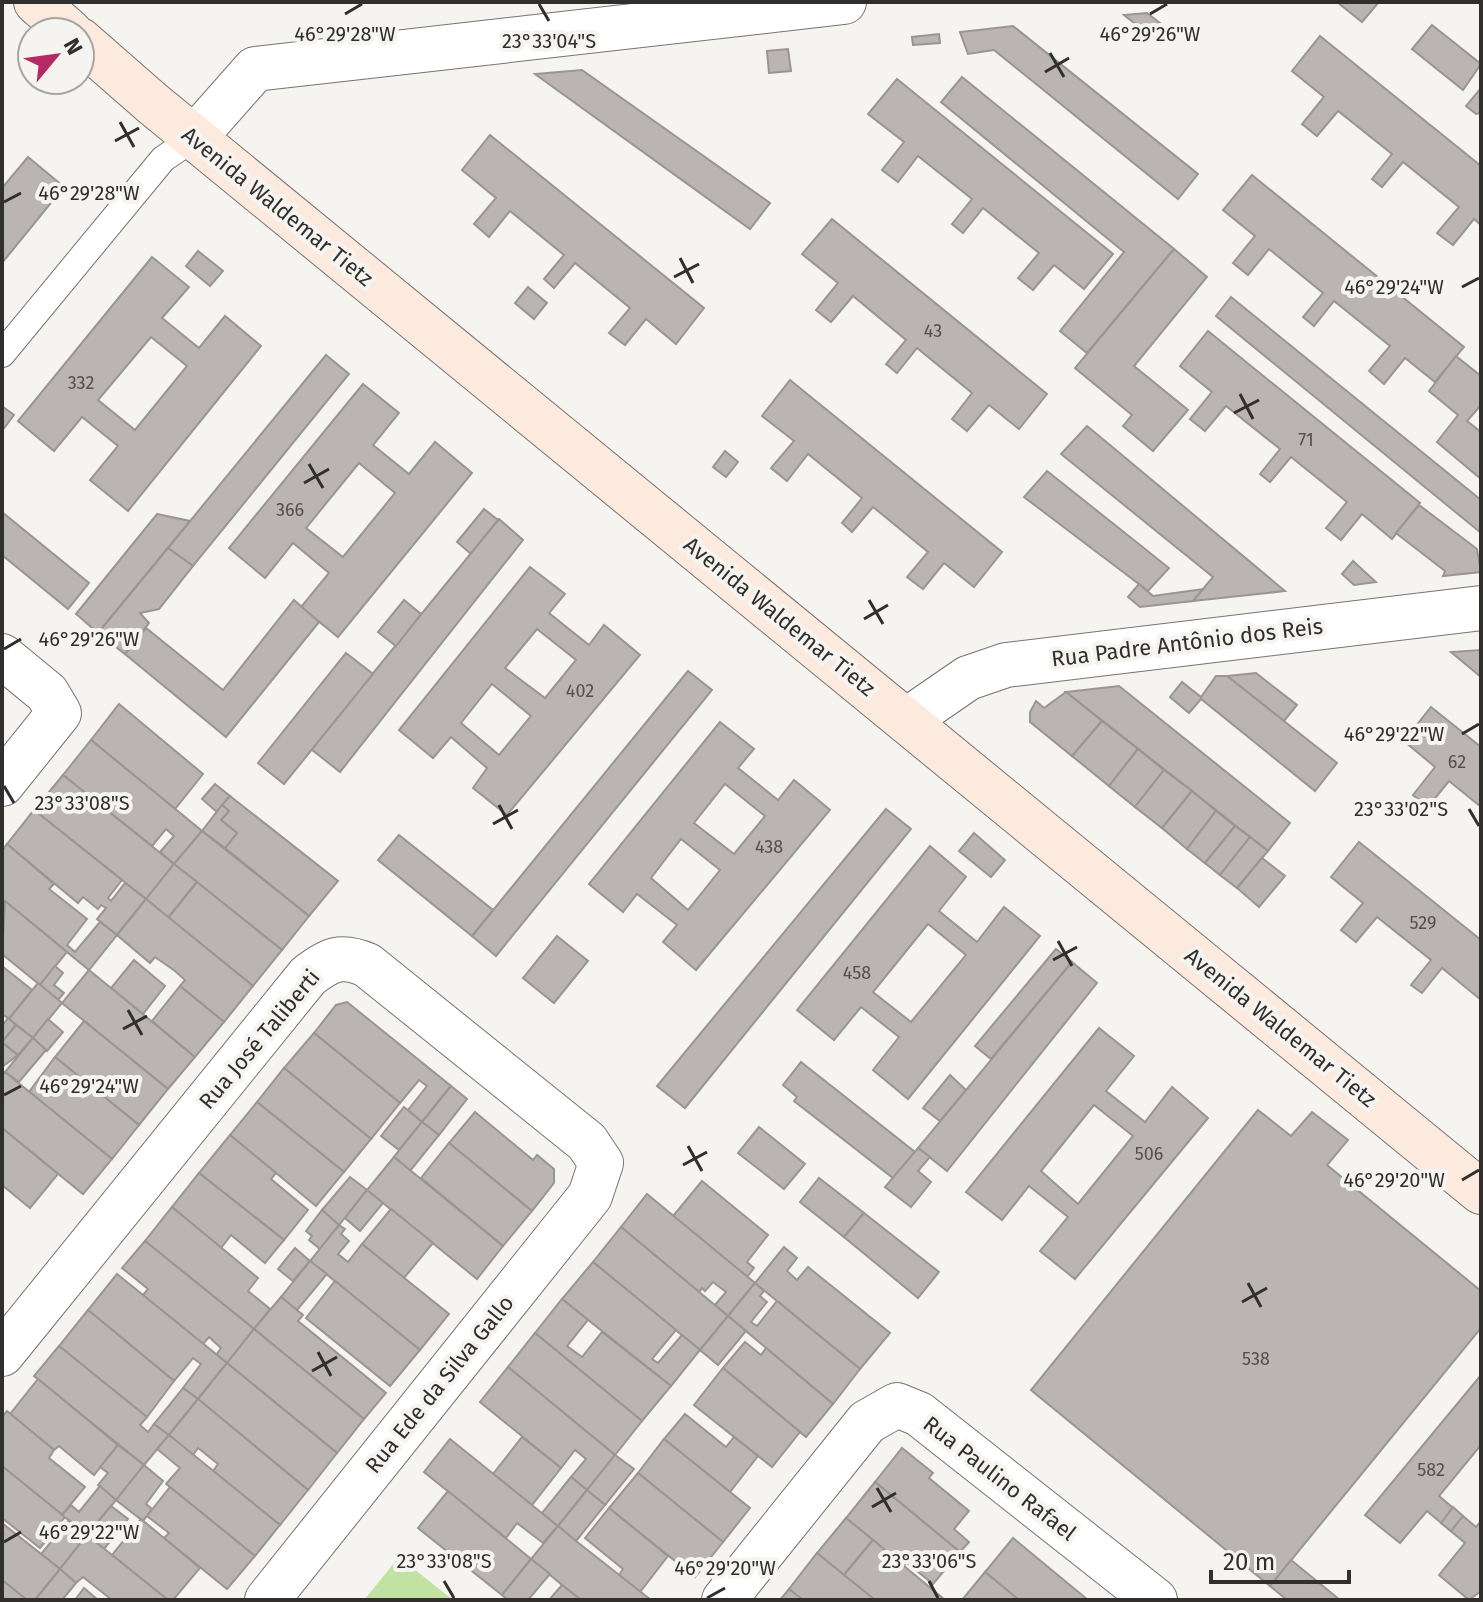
<svg xmlns="http://www.w3.org/2000/svg" width="1483" height="1602" font-family="'Fira Sans',sans-serif">
  <rect width="100%" height="100%" fill="#f6f4f0"/>
  <!-- green -->
  <path fill="#c2e2a3" d="M399,1557L453,1600H364Z"/>
  <!-- building -->
  <g fill="#bab4b4" stroke="#9a9594" stroke-width="2" fill-rule="evenodd">
    <path d="M1337,2H1379L1362,22Z"/>
    <path d="M1147,13L1165,27L1156,40L1124,15Z"/>
    <path d="M1432,25L1481,64L1463,90L1412,49Z"/>
    <path d="M1013,26L1198,174L1178,199L994,50L968,54L960,32Z"/>
    <path d="M939,34L940,43L913,45L912,37Z"/>
    <path d="M1320,36L1481,166V225L1474,219L1453,245L1437,233L1459,207L1403,162L1382,187L1372,179L1392,154L1338,111L1317,136L1302,124L1324,97L1292,71Z"/>
    <path d="M788,49L791,71L769,73L767,51Z"/>
    <path d="M582,70L770,203L750,229L535,74Z"/>
    <path d="M962,77L1174,249L1087,353L1060,331L1124,252L941,102Z"/>
    <path d="M897,79L1113,254L1084,289L1054,265L1033,290L1018,278L1039,253L983,208L963,233L952,224L972,199L918,156L898,182L882,170L904,142L868,114Z"/>
    <path d="M1481,88V113L1476,114L1466,106Z"/>
    <path d="M490,135L704,308L676,344L646,319L625,345L609,333L630,308L575,263L554,288L544,279L564,255L510,211L489,237L474,224L496,198L462,170Z"/>
    <path d="M28,157L64,187L2,263V188Z"/>
    <path d="M1252,175L1464,347L1435,382L1405,358L1384,384L1369,371L1390,346L1334,301L1314,326L1303,317L1323,293L1269,249L1248,275L1233,263L1255,236L1223,210Z"/>
    <path d="M832,219L1047,394L1019,429L989,405L967,431L952,419L972,393L917,348L897,373L886,364L906,340L853,296L831,322L816,310L838,283L802,254Z"/>
    <path d="M1174,249L1207,277L1134,366L1188,410L1153,451L1123,426L1132,415L1075,368Z"/>
    <path d="M198,251L223,271L210,286L186,266Z"/>
    <path d="M152,257L189,287L162,318L199,348L225,316L261,346L128,511L90,480L118,446L82,417L54,451L18,421ZM151,337L187,366L135,430L98,400Z"/>
    <path d="M528,287L547,303L534,319L515,303Z"/>
    <path d="M1231,297L1481,500V533L1216,316Z"/>
    <path d="M1208,331L1420,503L1392,539L1362,514L1341,540L1326,528L1347,502L1291,457L1270,482L1260,474L1280,449L1226,406L1205,431L1190,419L1212,392L1180,366Z"/>
    <path d="M326,355L349,374L193,566L168,548Z"/>
    <path d="M1456,356L1481,376V405L1467,421L1481,432V479L1437,442L1458,415L1429,391Z"/>
    <path d="M790,380L1002,552L974,587L944,563L923,589L907,577L928,552L873,507L852,532L842,523L862,498L808,454L787,481L771,468L794,441L762,416Z"/>
    <path d="M363,384L399,413L373,445L409,474L435,442L472,473L338,637L301,607L329,573L293,543L265,578L229,548ZM359,463L395,493L343,557L306,528Z"/>
    <path d="M2,406L14,415L2,431Z"/>
    <path d="M1087,426L1116,450L1285,591L1193,601L1213,577L1061,454Z"/>
    <path d="M725,451L738,462L726,477L713,467Z"/>
    <path d="M1047,471L1169,568L1148,591L1024,497Z"/>
    <path d="M1419,505L1477,549L1481,572L1443,576L1445,571L1396,533Z"/>
    <path d="M484,509L498,520L471,554L457,542Z"/>
    <path d="M2,512L89,583L68,609L2,555Z"/>
    <path d="M157,514L190,521L98,633L76,614Z"/>
    <path d="M499,519L523,540L340,772L311,749Z"/>
    <path d="M168,548L193,566L159,609L140,613L149,623L125,654L98,633Z"/>
    <path d="M1353,561L1376,582L1354,585L1342,574Z"/>
    <path d="M530,567L565,594L549,613L589,645L604,625L640,655L507,815L473,788L487,768L451,737L433,758L399,730ZM537,629L576,660L545,698L505,668ZM492,684L531,716L499,755L461,723Z"/>
    <path d="M1139,584L1153,596L1203,589L1193,601L1140,607L1128,597Z"/>
    <path d="M294,600L319,622L226,737L125,654L146,628L223,690Z"/>
    <path d="M404,600L421,614L396,646L378,632Z"/>
    <path d="M1481,650V677L1451,652Z"/>
    <path d="M346,653L373,674L284,784L258,763Z"/>
    <path d="M688,671L712,690L496,956L472,936Z"/>
    <path d="M1256,673L1297,705L1284,721L1227,676Z"/>
    <path d="M1216,676H1227L1337,763L1315,791L1201,699L1189,713L1170,697L1182,682L1201,697Z"/>
    <path d="M1119,686L1290,823L1268,851L1066,692Z"/>
    <path d="M1066,692L1102,721L1072,756L1030,722V712L1036,701L1044,708Z"/>
    <path d="M119,704L203,774L175,809L91,740Z"/>
    <path d="M1431,707L1481,747V807L1449,781L1428,807L1413,795L1435,767L1404,741Z"/>
    <path d="M1102,721L1138,749L1109,786L1072,756Z"/>
    <path d="M720,722L754,749L738,768L778,800L794,780L830,810L696,970L663,942L677,925L637,894L623,912L589,884ZM725,784L765,816L734,854L694,823ZM681,839L720,870L688,910L651,878Z"/>
    <path d="M91,740L202,831L174,864L160,852L174,836L166,829L152,846L63,775Z"/>
    <path d="M1138,749L1164,770L1135,807L1109,786Z"/>
    <path d="M1164,770L1192,791L1162,828L1135,807Z"/>
    <path d="M63,775L174,864L146,899L34,810Z"/>
    <path d="M215,784L230,796L217,812L202,799Z"/>
    <path d="M1192,791L1216,811L1187,849L1162,828Z"/>
    <path d="M230,796L338,881L309,916L225,848L237,833L221,820L229,811L222,805Z"/>
    <path d="M222,805L229,811L221,820L237,833L225,848L202,831Z"/>
    <path d="M886,809L911,829L685,1108L657,1086Z"/>
    <path d="M34,810L122,880L108,898L111,901L125,883L146,899L117,935L97,919L106,908L101,905L98,909L83,897L78,903L7,844Z"/>
    <path d="M1216,811L1235,826L1205,863L1187,849Z"/>
    <path d="M1235,826L1250,837L1220,875L1205,863Z"/>
    <path d="M202,831L309,916L282,950L174,864Z"/>
    <path d="M974,833L1005,860L991,877L959,851Z"/>
    <path d="M399,835L493,910L472,936L378,860Z"/>
    <path d="M1250,837L1268,851L1237,888L1220,875Z"/>
    <path d="M1359,842L1481,940V1000L1442,968L1422,993L1411,985L1431,960L1377,917L1356,942L1341,930L1363,903L1331,877Z"/>
    <path d="M7,844L54,884L49,889L87,919L67,945L75,952L100,922L117,935L89,970L2,899V851Z"/>
    <path d="M930,846L966,877L939,911L977,942L1004,907L1040,936L908,1099L873,1070L899,1037L861,1007L834,1040L797,1010ZM928,924L966,955L911,1022L873,992Z"/>
    <path d="M1262,858L1285,876L1259,907L1237,888Z"/>
    <path d="M174,864L197,882L168,918L146,899Z"/>
    <path d="M197,882L282,950L253,986L168,918Z"/>
    <path d="M146,899L253,986L224,1022L180,986L185,980L175,971L155,957L150,963L117,935Z"/>
    <path d="M5,901L67,952L40,985L2,954Z"/>
    <path d="M557,936L588,961L554,1003L523,978Z"/>
    <path d="M1056,949L1072,962L991,1059L975,1046Z"/>
    <path d="M134,960L165,986L143,1014L111,988Z"/>
    <path d="M1072,962L1097,983L947,1171L918,1148Z"/>
    <path d="M2,966L32,990L9,1019L2,1014Z"/>
    <path d="M55,966L63,973L54,985L64,993L58,1000L40,985Z"/>
    <path d="M89,970L195,1057L168,1089L62,1003Z"/>
    <path d="M38,983L62,1003L33,1038L9,1019Z"/>
    <path d="M180,986L224,1022L195,1057L152,1021Z"/>
    <path d="M347,1002L451,1086L422,1122L408,1110L427,1086L419,1080L400,1103L314,1033L336,1005Z"/>
    <path d="M8,1018L16,1025L2,1042L18,1055L2,1067V1026Z"/>
    <path d="M48,1019L63,1032L47,1051L33,1038Z"/>
    <path d="M84,1021L168,1089L139,1125L55,1057Z"/>
    <path d="M16,1025L33,1038L18,1055L2,1042Z"/>
    <path d="M1099,1028L1134,1056L1106,1091L1145,1122L1172,1087L1208,1118L1075,1279L1040,1251L1068,1217L1029,1186L1002,1220L966,1192ZM1094,1105L1133,1136L1078,1204L1041,1171Z"/>
    <path d="M314,1033L400,1103L371,1139L284,1068Z"/>
    <path d="M33,1038L46,1050L19,1082L5,1072Z"/>
    <path d="M55,1057L139,1125L112,1159L29,1092Z"/>
    <path d="M801,1062L915,1152L893,1178L794,1101L797,1097L783,1085Z"/>
    <path d="M284,1068L371,1139L344,1172L257,1102Z"/>
    <path d="M5,1072L112,1159L83,1194L2,1128V1076Z"/>
    <path d="M950,1075L966,1090L940,1121L923,1108Z"/>
    <path d="M451,1086L467,1099L439,1135L422,1122Z"/>
    <path d="M257,1102L344,1172L316,1206L230,1135Z"/>
    <path d="M404,1107L422,1122L399,1150L381,1136Z"/>
    <path d="M1258,1110L1291,1136L1312,1112L1348,1140L1327,1165L1481,1291V1328L1270,1586L1031,1390Z"/>
    <path d="M475,1112L533,1160L537,1155L554,1169V1183L532,1211L449,1143Z"/>
    <path d="M422,1122L439,1135L410,1171L394,1157Z"/>
    <path d="M759,1127L805,1164L784,1189L738,1153Z"/>
    <path d="M2,1128L58,1174L30,1208L2,1185Z"/>
    <path d="M230,1135L276,1173L271,1179L308,1210L284,1240L199,1173Z"/>
    <path d="M449,1143L532,1211L503,1246L421,1178Z"/>
    <path d="M918,1148L930,1157L918,1171L931,1182L911,1207L885,1187Z"/>
    <path d="M394,1157L503,1246L477,1279L367,1190Z"/>
    <path d="M199,1173L284,1240L265,1263L231,1235L221,1248L172,1207Z"/>
    <path d="M350,1177L367,1190L339,1225L322,1210Z"/>
    <path d="M819,1178L864,1213L844,1237L800,1202Z"/>
    <path d="M702,1181L768,1235L747,1262L754,1268L747,1277L673,1216Z"/>
    <path d="M367,1190L383,1203L360,1231L345,1218Z"/>
    <path d="M647,1194L755,1283L728,1316L715,1305L726,1292L713,1282L705,1291L702,1288L699,1292L621,1227Z"/>
    <path d="M172,1207L258,1278L248,1291L270,1309L254,1329L145,1241Z"/>
    <path d="M391,1209L433,1243L404,1278L362,1244Z"/>
    <path d="M322,1210L339,1225L320,1249L309,1240L312,1236L306,1231Z"/>
    <path d="M864,1213L939,1272L918,1298L844,1237Z"/>
    <path d="M339,1225L345,1229L341,1234L349,1241L338,1254L348,1262L362,1244L449,1314L420,1350L310,1261Z"/>
    <path d="M621,1227L728,1316L700,1350L593,1262Z"/>
    <path d="M145,1241L254,1329L227,1363L216,1355L221,1348L209,1337L203,1344L143,1295L148,1289L122,1268Z"/>
    <path d="M784,1247L797,1258L787,1271L797,1280L808,1267L890,1333L860,1369L755,1283Z"/>
    <path d="M295,1248L310,1261L293,1281L278,1269Z"/>
    <path d="M310,1261L327,1274L297,1310L281,1297Z"/>
    <path d="M593,1262L676,1330L652,1359L658,1363L682,1335L700,1350L671,1386L562,1299Z"/>
    <path d="M117,1274L227,1363L198,1399L183,1388L201,1364L193,1358L174,1381L88,1310Z"/>
    <path d="M335,1281L420,1350L390,1386L306,1318Z"/>
    <path d="M755,1283L764,1291L760,1296L767,1302L751,1322L757,1326L777,1301L860,1369L833,1404L728,1316Z"/>
    <path d="M281,1297L303,1315L298,1321L386,1393L364,1419L254,1329Z"/>
    <path d="M562,1299L588,1320L567,1346L582,1357L602,1332L671,1386L642,1421L535,1333Z"/>
    <path d="M88,1310L174,1381L147,1417L59,1346Z"/>
    <path d="M728,1316L746,1331L718,1365L700,1350Z"/>
    <path d="M254,1329L364,1419L337,1453L227,1363Z"/>
    <path d="M535,1333L642,1421L615,1455L508,1367Z"/>
    <path d="M745,1342L761,1355L766,1348L833,1404L806,1437L723,1368Z"/>
    <path d="M59,1346L147,1417L140,1425L148,1432L154,1424L169,1435L144,1465L34,1376Z"/>
    <path d="M227,1363L337,1453L308,1490L198,1399Z"/>
    <path d="M508,1367L615,1455L587,1490L571,1477L586,1459L575,1450L561,1468L480,1402Z"/>
    <path d="M723,1368L800,1432L772,1467L694,1405Z"/>
    <path d="M1481,1375V1445L1439,1496L1476,1527L1481,1521V1591L1469,1600L1439,1575L1465,1543L1427,1511L1400,1543L1365,1515Z"/>
    <path d="M38,1379L118,1445L94,1475L59,1446L54,1450L10,1414Z"/>
    <path d="M183,1388L198,1399L169,1435L154,1424Z"/>
    <path d="M198,1399L308,1490L280,1525L213,1471L218,1464L198,1448L193,1455L169,1435Z"/>
    <path d="M7,1411L54,1450L49,1458L85,1487L62,1515L2,1466V1417Z"/>
    <path d="M685,1414L726,1447L734,1437L758,1456L730,1492L664,1439Z"/>
    <path d="M169,1435L280,1525L255,1556L166,1484L180,1468L157,1449Z"/>
    <path d="M522,1437L561,1468L532,1505L493,1474Z"/>
    <path d="M450,1439L558,1526L543,1543L517,1523L506,1538L424,1472Z"/>
    <path d="M664,1439L750,1508L723,1542L638,1473Z"/>
    <path d="M118,1445L144,1465L116,1500L98,1485L108,1473L100,1467Z"/>
    <path d="M902,1448L933,1473L929,1478L969,1511L954,1529L969,1542L960,1552L875,1482Z"/>
    <path d="M615,1455L634,1469L605,1505L587,1490Z"/>
    <path d="M144,1465L163,1481L146,1504L152,1509L143,1521L116,1500Z"/>
    <path d="M2,1466L65,1517L40,1548L2,1518Z"/>
    <path d="M638,1473L723,1542L695,1577L609,1508Z"/>
    <path d="M571,1477L587,1490L558,1526L542,1513Z"/>
    <path d="M875,1482L960,1552L933,1584L906,1562L904,1566L846,1518Z"/>
    <path d="M100,1486L116,1500L87,1535L62,1515L71,1505L79,1512Z"/>
    <path d="M170,1487L255,1556L227,1589L164,1538L169,1533L147,1516Z"/>
    <path d="M587,1490L605,1505L576,1541L558,1526Z"/>
    <path d="M448,1491L531,1559L502,1595L418,1528Z"/>
    <path d="M111,1506L128,1519L104,1549L87,1535Z"/>
    <path d="M1453,1507L1463,1516L1451,1531L1441,1523Z"/>
    <path d="M609,1508L668,1556L640,1592L619,1575L623,1569L585,1538Z"/>
    <path d="M846,1518L873,1540L844,1575L817,1553Z"/>
    <path d="M141,1519L200,1568L173,1600H168L112,1555Z"/>
    <path d="M69,1520L87,1535L60,1569L41,1554Z"/>
    <path d="M2,1523L60,1569L35,1600H27L2,1580Z"/>
    <path d="M558,1526L576,1541L651,1600H581L562,1585L531,1559Z"/>
    <path d="M87,1535L112,1555L168,1600H112L83,1577L76,1583L60,1569Z"/>
    <path d="M1013,1538L1088,1600H1019L985,1572Z"/>
    <path d="M873,1540L904,1566L945,1600H875L844,1575Z"/>
    <path d="M817,1553L844,1575L875,1600H803L789,1589Z"/>
    <path d="M531,1559L550,1574L528,1600H508L502,1595Z"/>
    <path d="M1291,1560L1340,1600H1287L1270,1586Z"/>
    <path d="M60,1569L76,1583L62,1600H35Z"/>
    <path d="M985,1572L1019,1600H962Z"/>
    <path d="M2,1580L27,1600H2Z"/>
    <path d="M562,1585L581,1600H549Z"/>
    <path d="M84,1588L98,1600H75Z"/>
    <path d="M789,1589L803,1600H780Z"/>
  </g>
  <g fill="none" stroke-linecap="round" stroke-linejoin="round">
    <!-- lane casing -->
    <g stroke="#767470" stroke-width="28">
      <path id="lane" d="M2,354L163,159L194,138"/>
    </g>
    <!-- street casing -->
    <g stroke="#767470" stroke-width="46">
      <g id="street">
        <path d="M194,138L255,69L844,2"/>
        <path d="M2,656L47,693L59,713L2,784"/>
        <path d="M907,720L968,678L1006,665L1481,608"/>
        <path d="M2,1354L308,976C330,959 341,954 367,965L587,1142L601,1163L590,1196L267,1600"/>
        <path d="M724,1600L867,1422L897,1405L919,1414L1155,1600"/>
      </g>
    </g>
    <!-- secondary casing -->
    <g stroke="#767470" stroke-width="46">
      <g id="secondary">
        <path d="M36,2L70,32"/>
        <path d="M80,40L152,103L1481,1192"/>
      </g>
    </g>
    <!-- lane -->
    <use href="#lane" stroke="#fff" stroke-width="26"/>
    <!-- street -->
    <use href="#street" stroke="#fff" stroke-width="44"/>
    <!-- secondary -->
    <use href="#secondary" stroke="#fdeade" stroke-width="44"/>
  </g>
  <!-- ticks -->
  <path fill="none" stroke="#302f2d" stroke-width="3" d="M539,4L549,21M345,14L362,4M1150,14L1167,4M1050,53L1064,77M1045,72L1069,58M120,122L134,147M115,141L139,128M4,202L21,193M680,258L693,283M674,277L699,264M1462,287L1479,278M1240,394L1253,419M1234,413L1259,400M309,464L323,488M304,483L329,469M869,600L883,624M864,619L888,605M4,649L21,639M1462,734L1479,724M4,786L14,803M499,805L512,829M1469,809L1479,826M493,824L518,810M1058,941L1072,966M1053,960L1077,947M128,1010L142,1035M123,1029L147,1016M4,1095L21,1086M688,1146L702,1171M683,1165L707,1152M1462,1180L1479,1170M1248,1283L1261,1307M1242,1302L1267,1288M318,1352L331,1376M312,1371L337,1357M877,1488L891,1512M872,1507L896,1493M4,1542L21,1532M444,1581L454,1598M929,1581L938,1598M707,1598L725,1588"/>
  <g text-anchor="middle" stroke-width="8" stroke-linejoin="round" paint-order="stroke">
    <!-- number labels -->
    <g font-size="18" fill="#52504f">
      <text x="933" y="337">43</text>
      <text x="81" y="389">332</text>
      <text x="1306" y="446">71</text>
      <text x="290" y="516">366</text>
      <text x="580" y="697">402</text>
      <text x="1457" y="768">62</text>
      <text x="769" y="853">438</text>
      <text x="1423" y="929">529</text>
      <text x="857" y="979">458</text>
      <text x="1149" y="1160">506</text>
      <text x="1256" y="1365">538</text>
      <text x="1431" y="1476">582</text>
    </g>
    <!-- street labels -->
    <g font-size="22" fill="#302f2d" stroke="#f6f4f0">
      <text transform="translate(278 206) rotate(39)" y="8">Avenida Waldemar Tietz</text>
      <text transform="translate(780 616) rotate(39)" y="8">Avenida Waldemar Tietz</text>
      <text transform="translate(1187 642) rotate(-7)" y="8">Rua Padre Antônio dos Reis</text>
      <text transform="translate(1281 1027) rotate(39)" y="8">Avenida Waldemar Tietz</text>
      <text transform="translate(259 1039) rotate(-50)" y="8">Rua José Taliberti</text>
      <text transform="translate(439 1384) rotate(-51)" y="8">Rua Ede da Silva Gallo</text>
      <text transform="translate(1000 1478) rotate(38)" y="8">Rua Paulino Rafael</text>
    </g>
  </g>
  <g font-size="20" text-anchor="middle" fill="#302f2d" stroke="#f6f4f0" stroke-width="8" stroke-linejoin="round" paint-order="stroke">
    <text x="345" y="41">46°29'28"W</text>
    <text x="1150" y="41">46°29'26"W</text>
    <text x="549" y="48">23°33'04"S</text>
    <text x="89" y="200">46°29'28"W</text>
    <text x="1394" y="294">46°29'24"W</text>
    <text x="89" y="646">46°29'26"W</text>
    <text x="1394" y="741">46°29'22"W</text>
    <text x="82" y="810">23°33'08"S</text>
    <text x="1401" y="816">23°33'02"S</text>
    <text x="89" y="1093">46°29'24"W</text>
    <text x="1394" y="1187">46°29'20"W</text>
    <text x="89" y="1539">46°29'22"W</text>
    <text x="444" y="1568">23°33'08"S</text>
    <text x="929" y="1568">23°33'06"S</text>
    <text x="725" y="1575">46°29'20"W</text>
  </g>
  <!-- border -->
  <rect width="1483" height="1602" fill="none" stroke="#302f2d" stroke-width="8"/>
  <!-- north arrow -->
  <g transform="translate(56 56) rotate(61)"><circle r="38" fill="#f6f4f0" stroke="#a7a5a2" stroke-width="2"/>
  <path d="M0-6L14 30L0 20L-14 30Z" fill="#b62a63"/>
  <text y="-12" font-size="22" font-weight="bold" text-anchor="middle" fill="#302f2d">N</text>
  </g>
  <!-- scale -->
  <path d="M1211 1570v12h138v-12" fill="none" stroke="#302f2d" stroke-width="4"/>
  <text x="1223" y="1570" font-size="24" fill="#302f2d" stroke="#f6f4f0" stroke-width="6" paint-order="stroke">20 m</text>
</svg>
